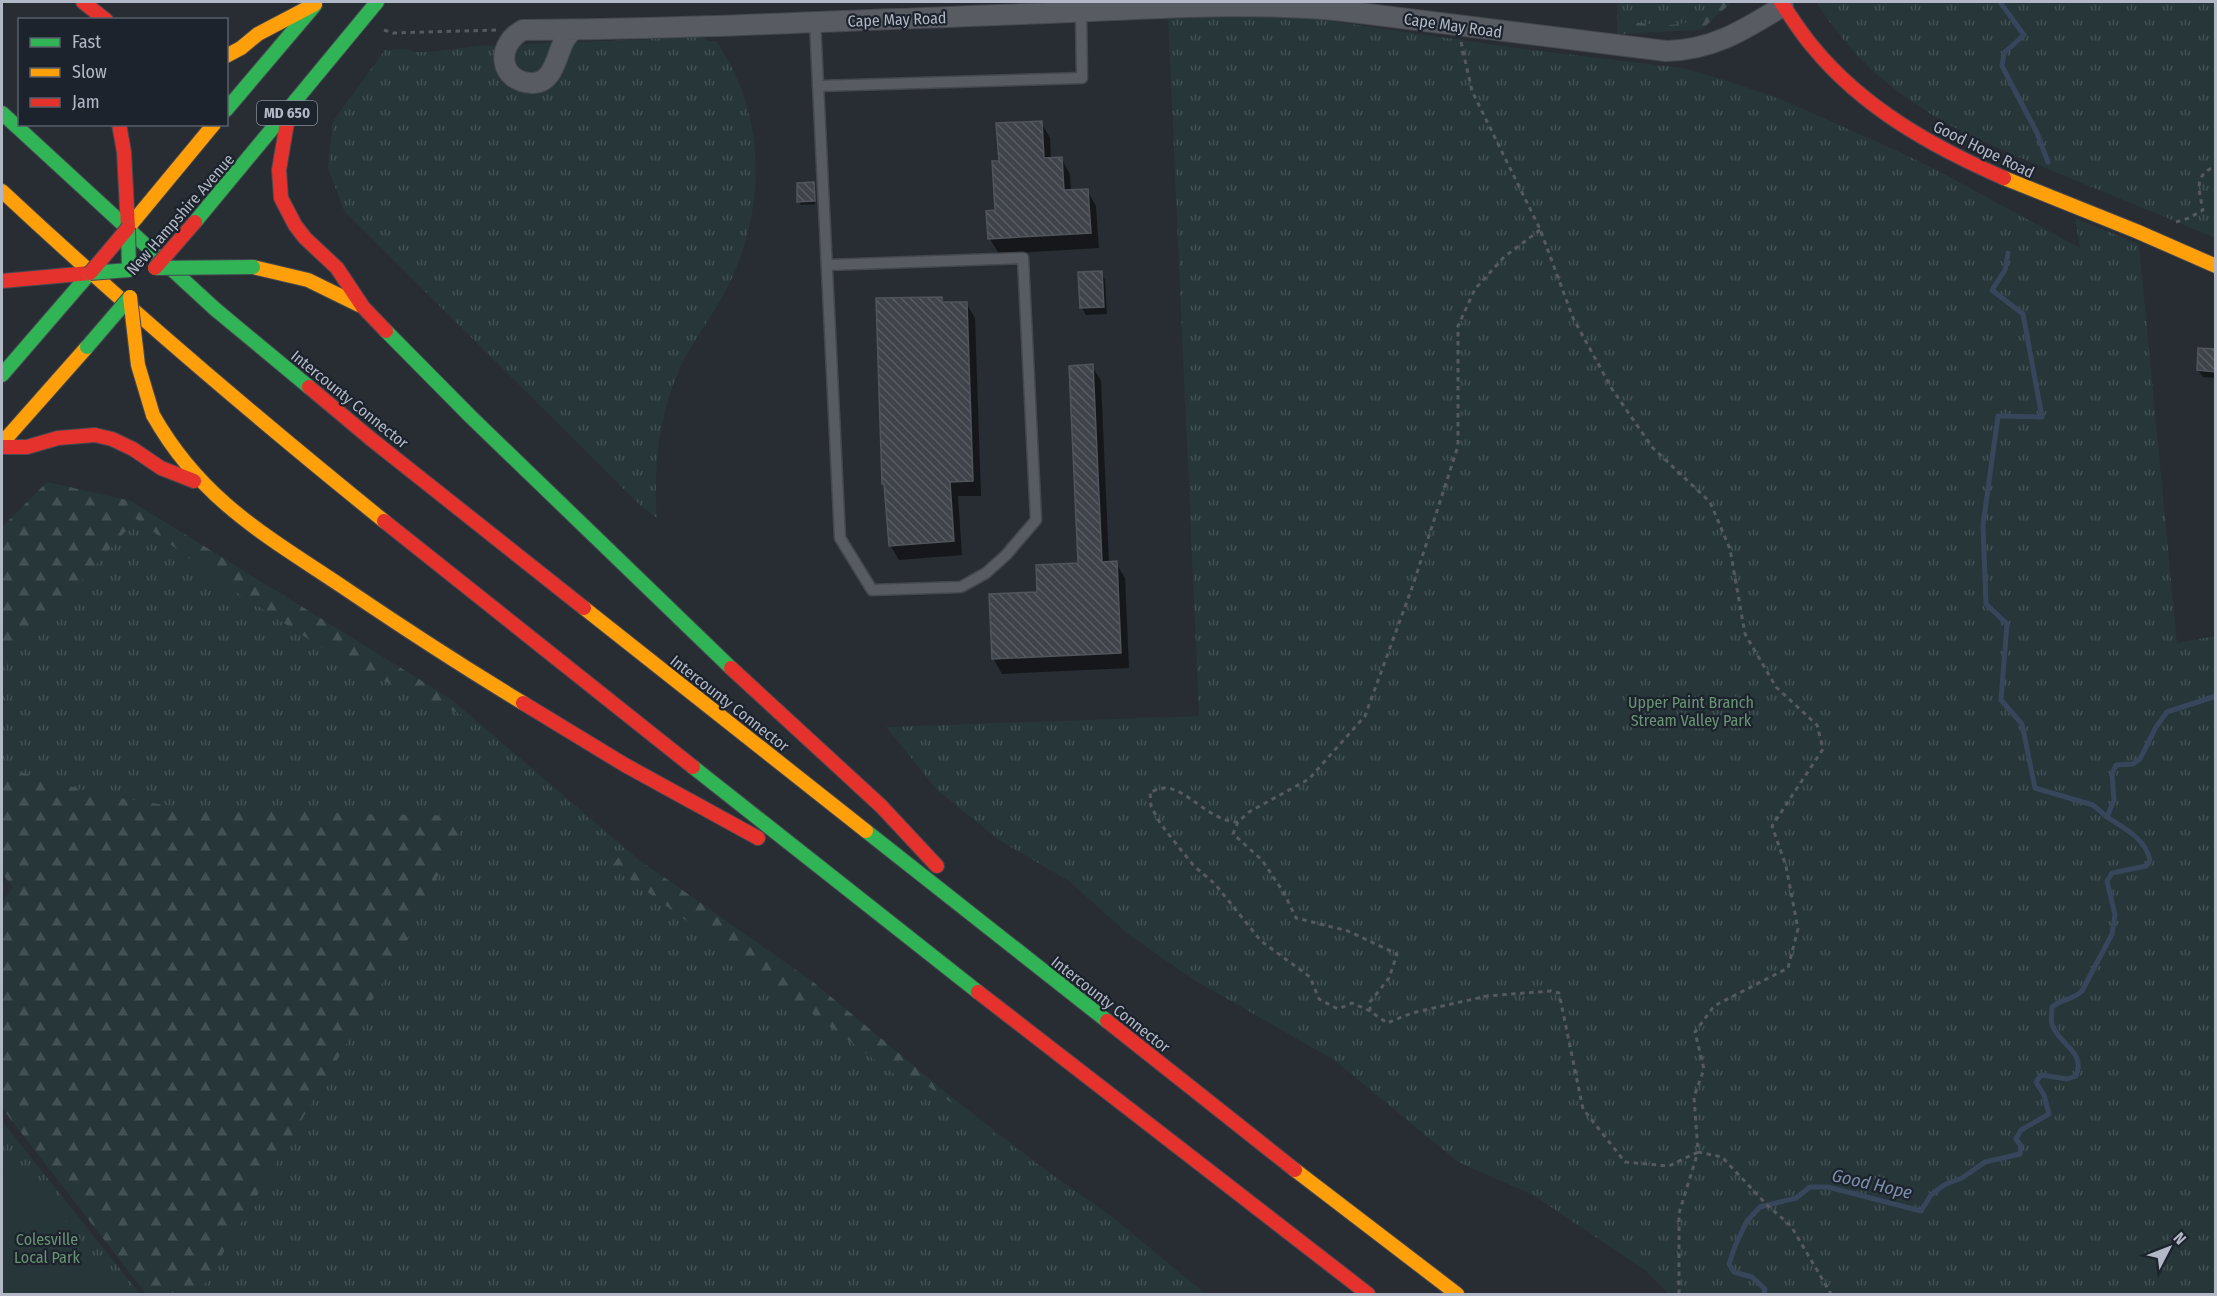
<svg xmlns="http://www.w3.org/2000/svg" width="2217" height="1296" font-family="'Fira Sans Condensed',sans-serif">
  <defs>
    <pattern id="forest-firs" width="22" height="20" patternUnits="userSpaceOnUse" patternTransform="scale(1.5)"><rect width="22" height="20" fill="#263639"/><path d="M5 1l3.5 6h-7zM16 11l3.5 6h-7z" fill="#435154"/></pattern>
    <pattern id="park-tufts" width="24" height="20" patternUnits="userSpaceOnUse" patternTransform="scale(1.5)"><rect width="24" height="20" fill="#263639"/><path d="M3 7l-1-3M5 7V3M7 7l1-3M15 17l-1-3M17 17v-4M19 17l1-3" fill="none" stroke="#435154"/></pattern>
    <pattern id="building-back-hatch" width="6" height="6" patternUnits="userSpaceOnUse" patternTransform="scale(1.5)"><rect width="6" height="6" fill="#40444a"/><path d="M-1 5l2 2M0 0l6 6M5-1l2 2" fill="none" stroke="#595d63"/></pattern>
  </defs>
  <rect width="100%" height="100%" fill="#282c33"/>
  <!-- forest -->
  <g fill="url(#forest-firs)">
    <path d="M1617,2H1732L1701,30L1617,34Z"/>
    <path d="M47,482L131,501L451,699L638,859L812,981L954,1099L1117,1225L1201,1294H146L2,1108V901L13,888L2,873V527Z"/>
  </g>
  <!-- park -->
  <g fill="url(#park-tufts)">
    <path d="M1619,2H1722C1686,33 1659,26 1616,19Z"/>
    <path d="M1816,2H2215V238C2164,217 2112,195 2060,174C1957,132 1879,100 1816,2Z"/>
    <path d="M1265,16H1296L1523,49L1683,68L1731,82L1783,100L1902,153L1948,176L2080,248L2075,218L2139,244L2177,643L2215,636V1294H1669L1646,1271L1533,1195L1458,1162L1334,1060L1194,980L1128,934L1069,881L999,840L937,790L886,727L1199,716L1168,18Z"/>
    <path d="M704,37L707,41H716C767,113 767,210 727,288C713,316 692,341 679,370C659,417 653,467 657,518L640,505L344,211L328,168L333,121L385,50L406,49L415,52H428L478,46Z"/>
    <path d="M117,505L227,586L322,648L394,686L472,719L625,849L612,866L908,1084L915,1077L1111,1216L1206,1294H199L400,953L467,816L358,814L270,809L219,812L190,809L101,795L2,767V668L46,622L131,525Z"/>
    <path d="M2,1121L140,1294H2Z"/>
  </g>
  <!-- pitch -->
  <path fill="#263639" d="M2,1173L37,1182L119,1294H2Z"/>
  <!-- shadow -->
  <g fill="#0007">
    <path d="M1041,122L1050,138L1051,159L1061,158L1070,174L1071,191L1087,190L1096,206L1099,248L999,254L990,239L988,212L997,211L1001,162Z"/>
    <path d="M813,184L815,204L801,205L799,202Z"/>
    <path d="M1101,273L1105,280L1107,314L1086,315L1082,308L1080,274Z"/>
    <path d="M941,298L945,304L966,303L975,318L981,496H958L962,555L899,560L890,545L886,487L884,484Z"/>
    <path d="M2216,350V378L2203,377L2198,370Z"/>
    <path d="M1092,366L1101,381L1109,563H1116L1125,578L1129,668L1002,674L993,658L1038,594L1079,564Z"/>
  </g>
  <g fill="none" stroke-linecap="round" stroke-linejoin="round">
    <!-- stream -->
    <g stroke="#38465c" stroke-width="5">
      <path d="M2000,2L2024,35L2004,53L2002,66L2037,133L2048,162"/>
      <path d="M2008,253L2005,270L1992,290L2023,314L2042,417L1998,416L1983,525L1986,604L2007,624L2001,700L2022,724L2035,788L2093,805L2107,817"/>
      <path d="M1764,1294L1765,1289L1752,1277L1734,1272L1729,1264L1735,1246L1747,1221L1760,1207L1796,1198L1810,1187H1828L1921,1211L1931,1195L1944,1185L1962,1178L1985,1162L2020,1154L2021,1146L2016,1139L2021,1130L2049,1114L2044,1095L2036,1082L2041,1075L2067,1079L2076,1076C2086,1053 2061,1045 2053,1027C2050,1022 2052,1013 2052,1007C2061,999 2073,1000 2082,991L2112,934L2115,915L2107,881L2112,873L2146,866L2150,860C2145,838 2125,829 2107,817L2114,800L2112,774L2116,765L2133,764L2140,759L2156,727L2167,712L2216,696"/>
    </g>
  </g>
  <!-- building -->
  <g fill="url(#building-back-hatch)" stroke="#50545b" stroke-width="1.5">
    <path d="M1042,121L1044,158L1062,157L1064,190L1088,189L1091,233L988,239L986,211L995,210L992,161H999L996,123Z"/>
    <path d="M814,182L815,201L797,202V183Z"/>
    <path d="M1102,271L1104,307L1080,308L1078,272Z"/>
    <path d="M942,297V302H967L973,481L950,482L954,541L889,546L884,484H882L876,298Z"/>
    <path d="M2198,348L2216,349V372L2197,370Z"/>
    <path d="M1093,364L1102,562L1117,561L1121,653L992,659L989,594L1037,592L1036,565L1078,563L1069,366Z"/>
  </g>
  <g fill="none" stroke-linecap="round" stroke-linejoin="round">
    <!-- lane casing -->
    <g stroke="#44474d" stroke-width="13">
      <g id="lane">
        <path d="M815,22L840,538L872,590L961,587L986,573L1006,555L1036,520L1023,258L827,265"/>
        <path d="M818,86L1082,78L1081,12"/>
      </g>
    </g>
    <!-- street casing -->
    <g stroke="#44474d" stroke-width="22">
      <path id="street" d="M573,30C569,34 566,37 564,41C556,56 554,84 531,83C499,81 495,45 523,30C699,29 874,19 1050,13C1147,9 1247,1 1344,11L1666,51C1713,50 1744,30 1783,6"/>
    </g>
    <!-- fast casing -->
    <g stroke="#464950" stroke-width="16">
      <g id="fast">
        <path d="M226,110L315,5"/>
        <path d="M2,113L215,309L309,387"/>
        <path d="M195,222L377,2"/>
        <path d="M386,331L471,417L731,668"/>
        <path d="M2,375L90,273"/>
        <path d="M693,767L978,992"/>
        <path d="M866,831L1107,1021"/>
      </g>
    </g>
    <!-- slow casing -->
    <g stroke="#464950" stroke-width="16">
      <g id="slow">
        <path d="M226,56L241,48L258,34L315,4"/>
        <path d="M2004,178L2136,231L2216,266"/>
        <path d="M2,191C125,306 253,415 384,521"/>
        <path d="M128,228L214,124"/>
        <path d="M253,267L308,280L359,305"/>
        <path d="M153,415C201,500 265,535 343,587C402,627 462,666 523,703"/>
        <path d="M2,443L87,347"/>
        <path d="M584,608L866,831"/>
        <path d="M1295,1170L1457,1294"/>
      </g>
    </g>
    <!-- jam casing -->
    <g stroke="#464950" stroke-width="16">
      <g id="jam">
        <path d="M83,2L106,20"/>
        <path d="M1781,2C1791,17 1801,33 1813,47C1863,108 1933,147 2004,178"/>
        <path d="M289,111L279,170L281,198L295,225L305,238L337,268L363,307L386,331"/>
        <path d="M119,124L124,152L128,228"/>
        <path d="M2,281L90,273"/>
        <path d="M309,387L371,439L584,608"/>
        <path d="M2,447H27L58,438L95,435L112,439L133,449L161,468L194,481"/>
        <path d="M384,521L693,767"/>
        <path d="M731,668L881,806L937,866"/>
        <path d="M523,703L625,765L758,838"/>
        <path d="M978,992L1368,1294"/>
        <path d="M1107,1021L1295,1170"/>
      </g>
    </g>
    <!-- path -->
    <g stroke="#555a5f" stroke-width="3" stroke-dasharray="4.5 4.5" stroke-linecap="butt">
      <path d="M384,30L393,33L496,30"/>
      <path d="M1461,42L1472,91L1540,229L1573,318L1612,389L1652,447L1710,502L1730,549L1745,634L1776,687L1817,725L1823,749L1772,826L1786,866L1798,929L1788,968L1714,1006L1695,1032L1704,1069L1694,1097L1698,1152L1722,1157L1767,1205L1791,1226L1831,1294"/>
      <path d="M2176,222L2189,218L2203,210C2199,190 2193,175 2216,166"/>
      <path d="M1540,230L1504,257L1475,289L1458,326V446L1413,585L1365,716L1309,779L1249,812L1238,822L1233,834L1262,860L1284,893L1296,918L1348,931L1397,954L1389,978L1370,1002V1011L1387,1023L1412,1013L1487,996L1551,991L1559,993L1583,1109L1625,1162L1669,1166L1698,1152"/>
      <path d="M1238,822C1210,822 1186,787 1164,788C1160,788 1154,791 1150,792L1151,806L1160,823L1181,850L1194,866L1215,884L1261,941L1310,977L1319,999L1338,1009L1352,1003L1370,1011"/>
      <path d="M1679,1294V1213L1698,1152"/>
    </g>
    <!-- lane -->
    <use href="#lane" stroke="#585b62" stroke-width="10"/>
    <!-- street -->
    <use href="#street" stroke="#585b62" stroke-width="20"/>
    <!-- fast -->
    <use href="#fast" stroke="#30b455" stroke-width="14"/>
    <!-- slow -->
    <use href="#slow" stroke="#ff9f0a" stroke-width="14"/>
    <!-- jam -->
    <use href="#jam" stroke="#e5322d" stroke-width="14"/>
    <!-- fast-bridge casing -->
    <g stroke="#464950" stroke-width="16" stroke-linecap="butt">
      <g id="fast-bridge">
        <path d="M155,268L253,267"/>
        <path d="M90,273L129,270L128,228"/>
        <path d="M87,347L130,297"/>
      </g>
    </g>
    <!-- slow-bridge casing -->
    <g stroke="#464950" stroke-width="16" stroke-linecap="butt">
      <path id="slow-bridge" d="M130,297L138,365L153,415"/>
    </g>
    <!-- jam-bridge casing -->
    <g stroke="#464950" stroke-width="16" stroke-linecap="butt">
      <g id="jam-bridge">
        <path d="M155,268L195,222"/>
        <path d="M90,273L128,228"/>
      </g>
    </g>
    <!-- fast-bridge -->
    <use href="#fast-bridge" stroke="#30b455" stroke-width="14"/>
    <!-- slow-bridge -->
    <use href="#slow-bridge" stroke="#ff9f0a" stroke-width="14"/>
    <!-- jam-bridge -->
    <use href="#jam-bridge" stroke="#e5322d" stroke-width="14"/>
  </g>
  <g text-anchor="middle" stroke-width="4.5" stroke-linejoin="round" paint-order="stroke">
    <!-- shield labels -->
    <rect fill="#1c232d" stroke="#858b97" stroke-width="1.5" x="257" y="101" width="60" height="24" rx="4.5"/>
    <g font-size="15" font-weight="bold" fill="#b2b8c5">
      <text x="287" y="118">MD 650</text>
    </g>
    <!-- street labels -->
    <g font-size="16" fill="#b2b8c5" stroke="#1c232d">
      <text transform="translate(897 19) rotate(-2)" y="6">Cape May Road</text>
      <text transform="translate(1453 25) rotate(8)" y="6">Cape May Road</text>
      <text transform="translate(1984 149) rotate(26)" y="6">Good Hope Road</text>
      <text transform="translate(180 214) rotate(-49)" y="6">New Hampshire Avenue</text>
      <text transform="translate(350 399) rotate(39)" y="6">Intercounty Connector</text>
      <text transform="translate(730 703) rotate(38)" y="6">Intercounty Connector</text>
      <text transform="translate(1111 1004) rotate(38)" y="6">Intercounty Connector</text>
    </g>
    <!-- park labels -->
    <g font-size="16" fill="#6a9475" stroke="#1c232d">
      <text x="1691" y="708">Upper Paint Branch<tspan x="1691" dy="18">Stream Valley Park</tspan></text>
      <text x="47" y="1245">Colesville<tspan x="47" dy="18">Local Park</tspan></text>
    </g>
    <!-- water labels -->
    <g font-size="18" font-style="italic" fill="#7c8eaa" stroke="#1c232d">
      <text transform="translate(1872 1184) rotate(13)" y="6">Good Hope</text>
    </g>
  </g>
  <!-- border -->
  <rect width="2217" height="1296" fill="none" stroke="#b2b8c5" stroke-width="6"/>
  <!-- legend -->
  <rect x="18" y="18" width="210" height="108" fill="#1c232d" stroke="#585f6a" stroke-width="1.5"/>
  <rect x="30" y="38" width="30" height="9" fill="#30b455" stroke="#585f6a" stroke-width="1.5"/>
  <text x="72" y="48" font-size="18" fill="#b2b8c5">Fast</text>
  <rect x="30" y="68" width="30" height="9" fill="#ff9f0a" stroke="#585f6a" stroke-width="1.5"/>
  <text x="72" y="78" font-size="18" fill="#b2b8c5">Slow</text>
  <rect x="30" y="98" width="30" height="9" fill="#e5322d" stroke="#585f6a" stroke-width="1.5"/>
  <text x="72" y="108" font-size="18" fill="#b2b8c5">Jam</text>
  <!-- north arrow -->
  <g transform="translate(2169 1248) rotate(48)" stroke="#1c232d" stroke-width="4.5" paint-order="stroke">
  <path d="M0-4.5L10 22L0 15L-10 22Z" fill="#b2b8c5"/>
  <text y="-9" font-size="16" font-weight="bold" text-anchor="middle" fill="#b2b8c5">N</text>
  </g>
</svg>
